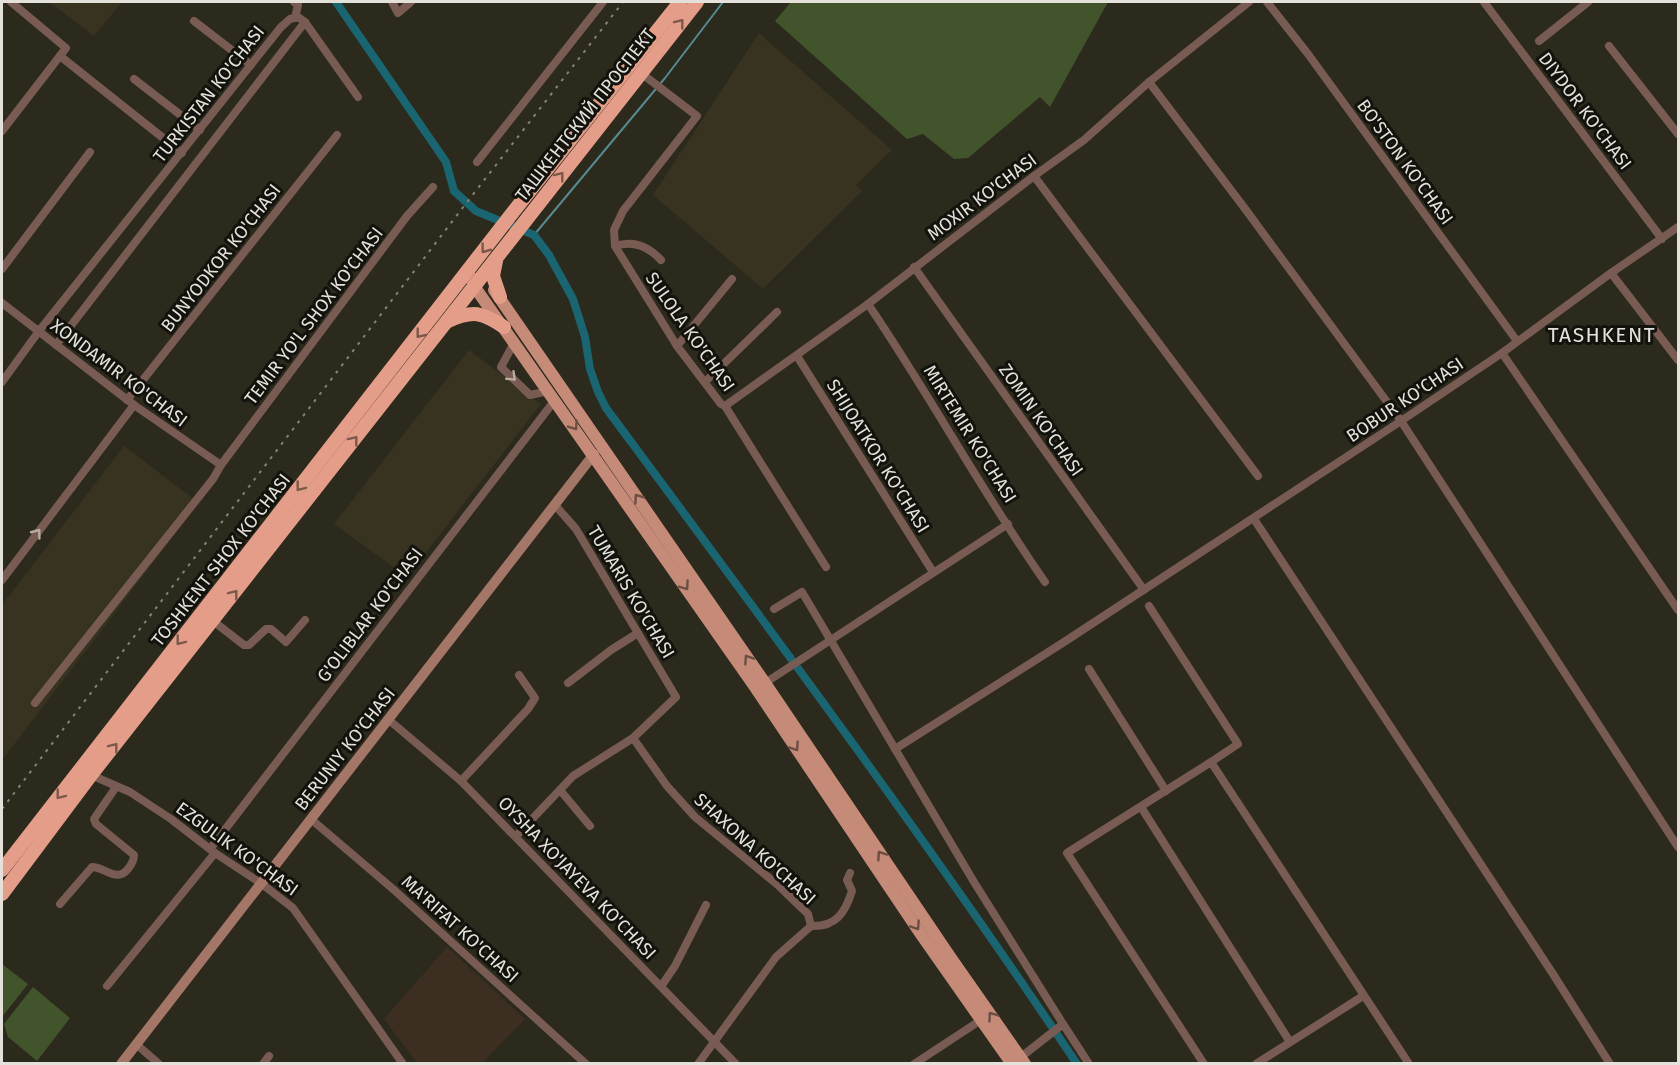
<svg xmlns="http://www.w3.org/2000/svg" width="1680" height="1065" font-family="'Fira Sans',sans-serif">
  <rect width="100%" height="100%" fill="#2c2a1d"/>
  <!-- built -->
  <g fill="#373320">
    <path d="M49,2H122L94,36Z"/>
    <path d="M759,33L892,150L856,185L862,191L763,289L653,195Z"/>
    <path d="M469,350L541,404L407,577L334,524Z"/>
    <path d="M124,446L199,503L2,760V605Z"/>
  </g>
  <!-- education -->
  <path fill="#3c2e21" d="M447,947L525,1019L482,1063H417L384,1019Z"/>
  <!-- green -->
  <g fill="#42542b">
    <path d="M791,2H1108L1050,107L1040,97L968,158L954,159L923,134L907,139L775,21Z"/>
    <path d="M2,964L28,984L2,1017Z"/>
    <path d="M33,987L70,1018L37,1061L8,1037L4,1024Z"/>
  </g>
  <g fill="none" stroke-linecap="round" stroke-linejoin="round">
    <!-- stream -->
    <path stroke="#568a90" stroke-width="2" d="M534,235L665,78L723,2"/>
    <!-- canal -->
    <path stroke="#196571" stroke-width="8" d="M336,2L446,162L454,191L476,211L534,235L549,255L573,299L585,337L590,369L598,392L606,408C766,624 927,840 1077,1064"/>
    <!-- street -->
    <g stroke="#785b52" stroke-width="8">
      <path d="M294,2L298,5L295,18"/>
      <path d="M392,2L398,13L411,2"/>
      <path d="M1267,2L1308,54L1517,341"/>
      <path d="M1484,2L1662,239"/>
      <path d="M194,21L251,65"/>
      <path d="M1539,41L1588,2"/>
      <path d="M1609,46L1678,134"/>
      <path d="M60,56L182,153"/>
      <path d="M641,73L697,116L623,211L614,230L615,246L677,346L721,404L725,406L826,567"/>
      <path d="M134,79L200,130"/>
      <path d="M1149,82L1246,210L1401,421L1678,847"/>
      <path d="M2,131L66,48L11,2"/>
      <path d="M477,162L603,2"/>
      <path d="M1034,176L1258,476"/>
      <path d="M615,246C633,240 648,246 661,260"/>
      <path d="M914,267L1144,590"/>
      <path d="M2,269L90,152"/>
      <path d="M1611,273L1678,360"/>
      <path d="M2,303L134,405L221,465"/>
      <path d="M868,304C930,395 982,492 1045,582"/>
      <path d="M515,341L501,367L530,395L549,391"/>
      <path d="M56,345L305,22"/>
      <path d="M677,346L732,279"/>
      <path d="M1502,353L1678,610"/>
      <path d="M797,356L933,572"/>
      <path d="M2,382L39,331L281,27L290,19L298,17L305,22L358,97"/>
      <path d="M705,382L777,312"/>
      <path d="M127,400L337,135"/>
      <path d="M725,406L868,304L1034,176L1084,140L1149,82L1249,2"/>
      <path d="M1254,519L1553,974L1610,1064"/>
      <path d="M2,580L134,405"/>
      <path d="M1149,606L1238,744L1211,762L1409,1064"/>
      <path d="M774,609L802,592L974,882L1063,1024L1021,1057"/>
      <path d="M213,621L244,645H249L266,629H271L286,642L305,620"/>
      <path d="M1089,669L1166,791"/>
      <path d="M568,683L611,650L638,633"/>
      <path d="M765,683L1008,524"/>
      <path d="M35,703L213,479L221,465L407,216L433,187"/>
      <path d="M389,720L461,781L736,1064"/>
      <path d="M633,738L667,786L695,817L779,886L808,914L811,926"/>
      <path d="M895,749L1061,644L1401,421L1502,353L1611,273L1678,227"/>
      <path d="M91,775L130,792L171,819L215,853L262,884L293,908L403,1064"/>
      <path d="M461,781L528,709L535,698L519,675"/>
      <path d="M560,790L590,826"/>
      <path d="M1141,807L1290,1042"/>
      <path d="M312,820L393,889L586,1064"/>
      <path d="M516,836L573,776L633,738L676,697L576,529L555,505"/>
      <path d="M210,849L555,400"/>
      <path d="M60,904L92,867C105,867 117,883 128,869C132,864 134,860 134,855L96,824L94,819L116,787"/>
      <path d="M811,926C836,927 845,913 852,891L847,880L850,873"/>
      <path d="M662,985L675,966L706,905"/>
      <path d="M107,986L215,853"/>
      <path d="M1063,1024L1089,1064"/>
      <path d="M136,1044L159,1064"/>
      <path d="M263,1064L269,1056"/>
      <path d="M698,1064L776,957L811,926"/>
      <path d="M914,1064L981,1020"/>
      <path d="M1204,1064L1067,853L1211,762"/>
      <path d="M1256,1064L1363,996"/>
    </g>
    <!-- secondary -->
    <path stroke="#a47668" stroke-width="10" d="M121,1064L594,454"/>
    <!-- primary -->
    <g stroke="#c68a79" stroke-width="12">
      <path d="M471,277L474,286L755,687L920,933L1012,1064"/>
      <path d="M494,290L765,683L951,958L1025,1064"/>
    </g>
    <!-- highway -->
    <g stroke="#e49d88" stroke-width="14">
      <path d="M496,261L493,276L500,297"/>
      <path d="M448,321C473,310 482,312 504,327"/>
      <path d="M2,870L510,216L680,2"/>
      <path d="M2,894L91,775L697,2"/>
    </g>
    <!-- rail -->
    <path stroke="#858378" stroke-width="2" stroke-dasharray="3 6" stroke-linecap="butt" d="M2,809L464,206L623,2"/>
  </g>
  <!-- one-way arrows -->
  <defs><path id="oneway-chevron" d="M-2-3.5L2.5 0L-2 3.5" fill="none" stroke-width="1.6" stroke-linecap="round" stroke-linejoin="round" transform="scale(1.5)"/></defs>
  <g stroke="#7c584a">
    <use href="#oneway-chevron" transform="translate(680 23) rotate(-52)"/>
    <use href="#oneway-chevron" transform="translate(560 176) rotate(-52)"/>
    <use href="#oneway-chevron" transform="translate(485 249) rotate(127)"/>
    <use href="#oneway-chevron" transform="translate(420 334) rotate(128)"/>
    <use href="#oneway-chevron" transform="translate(354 440) rotate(-52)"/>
    <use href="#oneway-chevron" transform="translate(300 487) rotate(128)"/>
    <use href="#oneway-chevron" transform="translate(234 594) rotate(-52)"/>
    <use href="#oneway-chevron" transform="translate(180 641) rotate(128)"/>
    <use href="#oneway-chevron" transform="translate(114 747) rotate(-52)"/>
    <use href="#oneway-chevron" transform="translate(60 795) rotate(128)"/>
  </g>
  <g stroke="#b8aba3">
    <use href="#oneway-chevron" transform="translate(512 377) rotate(44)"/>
    <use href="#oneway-chevron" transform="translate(37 533) rotate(-53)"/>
  </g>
  <g stroke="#6c4e43">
    <use href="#oneway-chevron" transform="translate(574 426) rotate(55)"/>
    <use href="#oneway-chevron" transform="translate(638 498) rotate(-125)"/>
    <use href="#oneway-chevron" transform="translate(685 586) rotate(55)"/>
    <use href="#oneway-chevron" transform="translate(748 659) rotate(-124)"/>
    <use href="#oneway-chevron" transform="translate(795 747) rotate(56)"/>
    <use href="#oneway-chevron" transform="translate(881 855) rotate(-124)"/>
    <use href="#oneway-chevron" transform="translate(916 926) rotate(56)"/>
    <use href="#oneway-chevron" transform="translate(992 1016) rotate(-125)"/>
  </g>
  <g text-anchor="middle" stroke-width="6" stroke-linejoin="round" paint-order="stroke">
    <!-- street labels -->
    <g font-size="18" fill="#e3e1d9" stroke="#13120d">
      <text transform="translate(209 94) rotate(-52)" y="6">TURKISTAN KO'CHASI</text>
      <text transform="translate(1585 111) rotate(53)" y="6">DIYDOR KO'CHASI</text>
      <text transform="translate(585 115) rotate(-52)" y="6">ТАШКЕНТСКИЙ ПРОСПЕКТ</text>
      <text transform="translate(1405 162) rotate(54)" y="6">BO'STON KO'CHASI</text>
      <text transform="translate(982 197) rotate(-37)" y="6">MOXIR KO'CHASI</text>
      <text transform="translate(221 258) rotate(-52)" y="6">BUNYODKOR KO'CHASI</text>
      <text transform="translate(314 316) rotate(-53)" y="6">TEMIR YO'L SHOX KO'CHASI</text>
      <text transform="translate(690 332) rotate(55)" y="6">SULOLA KO'CHASI</text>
      <text transform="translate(119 373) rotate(37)" y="6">XONDAMIR KO'CHASI</text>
      <text transform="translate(1405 400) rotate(-34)" y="6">BOBUR KO'CHASI</text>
      <text transform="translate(1041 420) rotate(55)" y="6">ZOMIN KO'CHASI</text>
      <text transform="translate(970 434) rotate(58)" y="6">MIRTEMIR KO'CHASI</text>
      <text transform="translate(878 456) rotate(58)" y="6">SHIJOATKOR KO'CHASI</text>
      <text transform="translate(221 560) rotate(-52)" y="6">TOSHKENT SHOX KO'CHASI</text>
      <text transform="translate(631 592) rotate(59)" y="6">TUMARIS KO'CHASI</text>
      <text transform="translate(370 615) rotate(-53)" y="6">G'OLIBLAR KO'CHASI</text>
      <text transform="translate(345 749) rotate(-52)" y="6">BERUNIY KO'CHASI</text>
      <text transform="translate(237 849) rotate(36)" y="6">EZGULIK KO'CHASI</text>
      <text transform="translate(755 849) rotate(42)" y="6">SHAXONA KO'CHASI</text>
      <text transform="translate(577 878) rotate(46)" y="6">OYSHA XO'JAYEVA KO'CHASI</text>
      <text transform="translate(460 929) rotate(42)" y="6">MA'RIFAT KO'CHASI</text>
    </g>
    <!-- quarter labels -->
    <g font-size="21" letter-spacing="1.5" fill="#e3e1d9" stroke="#13120d">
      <text x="1602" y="342">TASHKENT</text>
    </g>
  </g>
  <!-- border -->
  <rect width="1680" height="1065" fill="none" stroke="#e3e1d9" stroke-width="6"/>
</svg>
